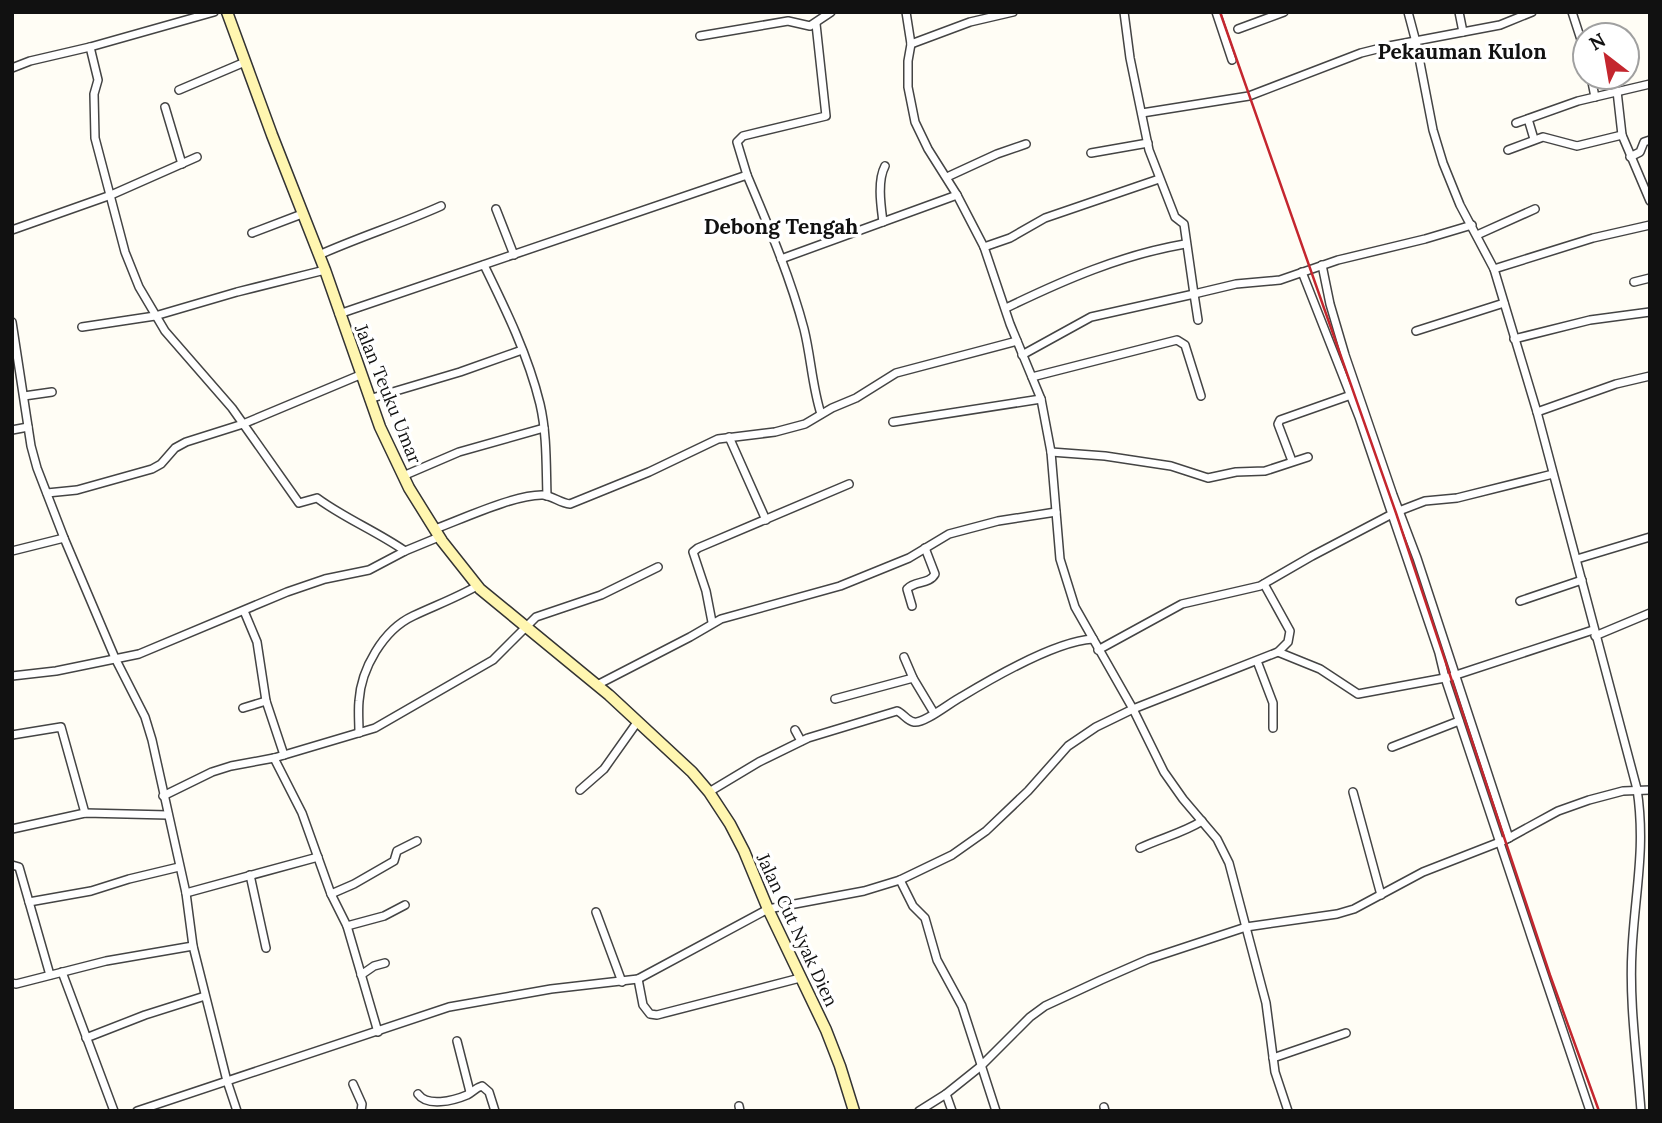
<svg xmlns="http://www.w3.org/2000/svg" width="1662" height="1123" font-family="Lora,serif">
  <rect width="100%" height="100%" fill="#fffdf5"/>
  <g fill="none" stroke-linecap="round" stroke-linejoin="round">
    <!-- street casing -->
    <g stroke="#444" stroke-width="10">
      <g id="street">
        <path d="M906,12L911,44L908,61V87L915,122L928,149L957,195L984,247L1010,324L1041,399L1051,452L1060,559L1075,607L1133,709L1164,772L1183,799L1217,839L1229,863L1266,1003L1275,1072L1288,1111"/>
        <path d="M1124,12L1130,58L1149,150L1175,217L1184,224L1194,294L1236,284L1280,280L1338,260L1425,239L1472,225"/>
        <path d="M1216,12L1232,60"/>
        <path d="M1408,12L1416,42L1433,130L1443,163L1460,205L1494,269L1537,412L1637,789C1646,848 1635,892 1632,950C1629,1003 1637,1057 1641,1111"/>
        <path d="M1459,12L1463,32"/>
        <path d="M1572,12L1585,52"/>
        <path d="M1238,29L1284,12"/>
        <path d="M700,36L788,21L810,26L831,12"/>
        <path d="M911,44L970,22L1013,12"/>
        <path d="M90,47L98,80L94,94L95,138L125,252L139,287L165,331L232,408L299,503L317,498C344,518 376,531 405,551"/>
        <path d="M12,68L30,61L90,47L214,12"/>
        <path d="M1591,77L1595,97"/>
        <path d="M179,90L245,62"/>
        <path d="M1617,91L1622,135L1650,201"/>
        <path d="M165,107L182,164"/>
        <path d="M1142,113L1249,96L1361,53L1389,46L1500,25L1532,12"/>
        <path d="M1528,119L1534,139"/>
        <path d="M1516,123L1578,101L1650,84"/>
        <path d="M1508,150L1543,137L1577,146L1622,135"/>
        <path d="M1091,153L1148,143"/>
        <path d="M1630,157L1640,152L1644,142L1650,140"/>
        <path d="M747,175L737,142L743,136L826,116L816,24"/>
        <path d="M947,177L997,154L1026,144"/>
        <path d="M496,209L514,255"/>
        <path d="M883,222C881,206 877,181 885,166"/>
        <path d="M12,230L111,195L197,157"/>
        <path d="M252,233L302,214"/>
        <path d="M1477,235L1535,209"/>
        <path d="M984,247L1010,238L1045,218L1159,179"/>
        <path d="M319,255C359,237 401,224 441,206"/>
        <path d="M781,259L957,195"/>
        <path d="M484,265C506,310 528,355 540,404C547,434 546,465 547,496"/>
        <path d="M1322,265L1330,304L1345,355L1393,495L1417,558L1509,838"/>
        <path d="M1494,269L1593,238L1650,225"/>
        <path d="M1302,272L1359,417L1439,653L1445,678C1493,822 1541,967 1590,1111"/>
        <path d="M1634,282L1650,278"/>
        <path d="M1006,308C1064,280 1121,255 1185,244"/>
        <path d="M339,314L747,175C768,225 790,276 804,329C811,357 812,386 821,414"/>
        <path d="M12,322L31,446L37,468L64,538L115,658L145,717L152,740L186,893L193,946L227,1081L237,1111"/>
        <path d="M82,327L155,316L237,292L325,270"/>
        <path d="M1416,331L1504,303"/>
        <path d="M1514,339L1590,320L1650,312"/>
        <path d="M1022,355L1091,317L1194,294L1198,320"/>
        <path d="M1032,377L1177,340L1185,345L1201,396"/>
        <path d="M24,396L52,392"/>
        <path d="M369,399L460,372L522,350"/>
        <path d="M1537,412L1616,384L1650,376"/>
        <path d="M893,422L1041,399"/>
        <path d="M12,430L28,427"/>
        <path d="M729,437L766,520"/>
        <path d="M1051,452L1105,456L1171,466L1208,478L1236,472L1265,471L1308,457"/>
        <path d="M1292,461L1278,424L1280,420L1351,395"/>
        <path d="M403,476L459,452L544,428"/>
        <path d="M47,493L77,490L152,469L161,464L175,448L186,442L243,424L360,375"/>
        <path d="M1399,511L1425,501L1457,498L1553,474"/>
        <path d="M435,529C462,519 516,494 543,495C553,496 560,503 570,504L649,472L718,439L775,432L805,424L832,408L856,398L896,373L1017,341"/>
        <path d="M12,551L64,538"/>
        <path d="M1577,559L1650,537"/>
        <path d="M1520,601L1582,580"/>
        <path d="M912,606L907,589C915,580 929,585 935,574L925,548"/>
        <path d="M244,611L257,642L266,701L284,755"/>
        <path d="M712,622L706,591L693,552L698,548L849,484"/>
        <path d="M1595,636L1650,613"/>
        <path d="M1098,650L1182,604L1260,586L1312,556L1392,514"/>
        <path d="M1278,652L1320,669L1358,694L1450,677L1593,630"/>
        <path d="M904,657L913,678L934,713"/>
        <path d="M1257,661L1273,703V728"/>
        <path d="M12,676L56,671L139,654L287,592L325,579L369,570L405,551L439,537"/>
        <path d="M597,685L690,637L721,619L840,586L909,558L949,534L998,521L1056,512"/>
        <path d="M835,699L913,678"/>
        <path d="M243,708L266,701"/>
        <path d="M795,730L801,741"/>
        <path d="M359,733C359,723 358,711 359,701C361,669 383,630 413,616C434,606 456,598 477,586"/>
        <path d="M12,735L61,727L85,813"/>
        <path d="M1392,747L1459,721"/>
        <path d="M274,758L302,813L331,894L347,926L378,1032"/>
        <path d="M580,790L604,769L638,721"/>
        <path d="M709,792L759,762L808,738L897,711C903,713 907,721 914,722C924,724 951,702 961,697C994,677 1056,641 1093,639"/>
        <path d="M1353,792L1381,895"/>
        <path d="M163,796L212,772L231,766L274,758L375,728L493,660L536,617L601,595L658,567"/>
        <path d="M12,829L85,813L168,815"/>
        <path d="M1140,848C1161,838 1183,833 1202,821"/>
        <path d="M12,865L19,867L50,975"/>
        <path d="M250,875L266,948"/>
        <path d="M900,880L913,906L925,918L937,960L962,1006L996,1111"/>
        <path d="M186,893L318,857"/>
        <path d="M331,894L354,884L394,861L397,851L417,841"/>
        <path d="M29,902L91,891L129,879L179,867"/>
        <path d="M596,912L622,982"/>
        <path d="M347,926L384,916L405,905"/>
        <path d="M62,972L114,1111"/>
        <path d="M361,975L374,966L385,963"/>
        <path d="M638,979L643,1005L650,1014L657,1015L800,978"/>
        <path d="M12,983L16,984L106,961L193,946"/>
        <path d="M86,1038L145,1015L205,996"/>
        <path d="M457,1041L470,1092"/>
        <path d="M1273,1058L1346,1033"/>
        <path d="M353,1084L362,1104L361,1111"/>
        <path d="M418,1094C427,1107 453,1101 467,1095C473,1092 475,1088 482,1086L489,1092L495,1111"/>
        <path d="M946,1094L952,1111"/>
        <path d="M739,1106L740,1111"/>
        <path d="M1104,1107L1105,1111"/>
        <path d="M137,1111L449,1007L551,989L638,979L768,909L864,891L900,880L952,855L986,831L1028,791L1068,746L1096,727L1133,709L1278,652L1288,642L1290,631L1264,584"/>
        <path d="M919,1111L946,1094L981,1066L1030,1017L1045,1006L1101,980L1149,959L1246,927L1337,914L1354,909L1423,872L1505,840L1558,811L1589,800L1623,791L1650,790"/>
      </g>
    </g>
    <!-- secondary casing -->
    <g stroke="#333" stroke-width="13">
      <path id="secondary" d="M227,12L272,135L325,270L380,427L409,488L442,541L480,589L609,695L692,772L709,792L730,824L744,851L768,909L826,1030L840,1066L854,1111"/>
    </g>
    <!-- street -->
    <use href="#street" stroke="#fff" stroke-width="7"/>
    <!-- secondary -->
    <use href="#secondary" stroke="#fff6b0" stroke-width="10"/>
    <!-- rail -->
    <path stroke="#c4262e" stroke-width="2.5" d="M1220,12L1396,513L1550,975L1599,1111"/>
  </g>
  <g text-anchor="middle" stroke-width="7" stroke-linejoin="round" paint-order="stroke">
    <!-- street labels -->
    <g font-size="18" fill="#111" stroke="#fff">
      <text transform="translate(388 394) rotate(68)" y="6">Jalan Teuku Umar</text>
      <text transform="translate(797 930) rotate(65)" y="6">Jalan Cut Nyak Dien</text>
    </g>
    <!-- quarter labels -->
    <g font-size="21" font-weight="bold" fill="#111" stroke="#fff">
      <text x="1462" y="59">Pekauman Kulon</text>
      <text x="781" y="234">Debong Tengah</text>
    </g>
  </g>
  <!-- border -->
  <rect width="1662" height="1123" fill="none" stroke="#111111" stroke-width="28"/>
  <!-- north arrow -->
  <g transform="translate(1606 56) rotate(329)"><circle r="33" fill="#ffffff" stroke="#a0a0a0" stroke-width="2"/>
  <path d="M0-5L12 26L0 18L-12 26Z" fill="#c4262e"/>
  <text y="-10" font-size="19" font-weight="bold" text-anchor="middle" fill="#111111">N</text>
  </g>
</svg>
